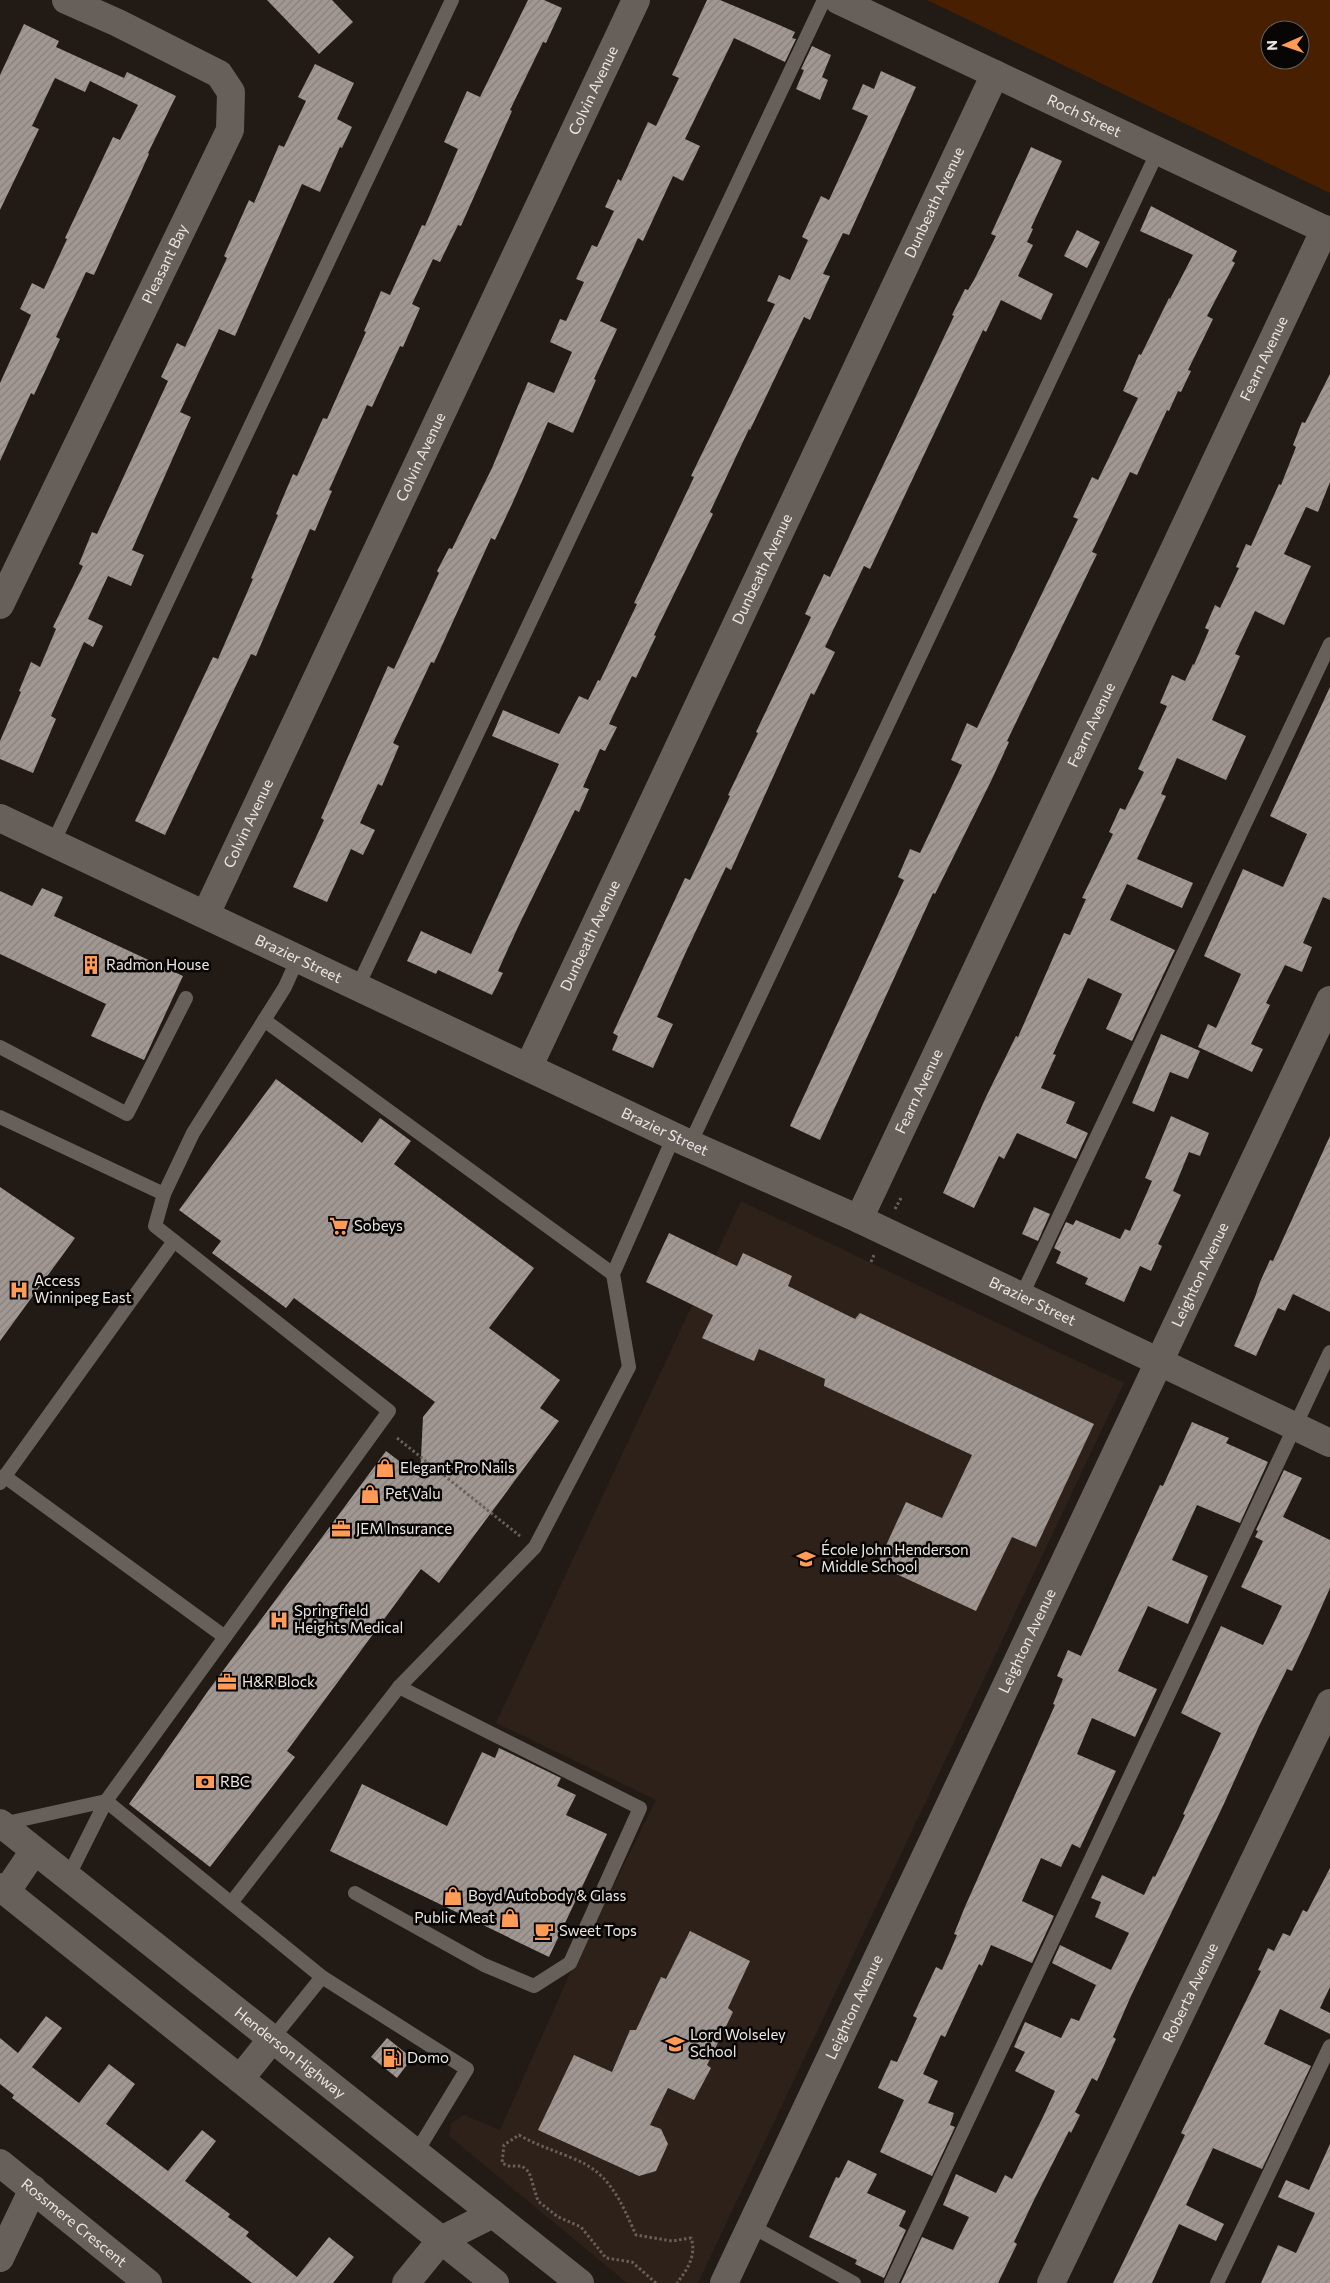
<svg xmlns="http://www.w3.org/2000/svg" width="1330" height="2283" font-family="Commissioner,sans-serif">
  <defs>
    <pattern id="building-hatch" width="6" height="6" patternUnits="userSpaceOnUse" patternTransform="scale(1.25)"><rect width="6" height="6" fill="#a29893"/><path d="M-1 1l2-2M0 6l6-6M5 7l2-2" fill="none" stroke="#867f7b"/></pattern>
  </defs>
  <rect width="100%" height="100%" fill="#211a15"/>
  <!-- built -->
  <path fill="#2e2119" d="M741,1201L1124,1383L698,2283H627L449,2136L451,2123L464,2115L500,2130L571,1971L656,1800L496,1723Z"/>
  <!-- green -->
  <path fill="#482000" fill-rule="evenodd" d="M927,0H1330V193ZM1270,30H1300V60H1270Z"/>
  <!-- building -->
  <g fill="url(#building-hatch)">
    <path d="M267,0H332L353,22L319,54Z"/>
    <path d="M528,0H544L562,8L546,43L543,42L510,110L512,111L461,226L458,225L440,262L433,259L412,304L420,308L403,347L400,346L372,407L367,405L329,490L332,491L315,531L310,529L256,656L251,654L165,835L135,821L213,657L218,659L253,579L251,578L278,515L276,514L293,474L297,476L323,418L327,419L366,332L364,331L381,291L390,295L422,225L425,226L458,149L444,142L467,91L480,97Z"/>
    <path d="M707,0H720L777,24L795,32L792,38L796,39L785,62L734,38L685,139L700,146L683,181L673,176L643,241L638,238L600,321L617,329L594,379L596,380L573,433L548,422L512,504L495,540L491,538L434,663L431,662L393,743L399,746L382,786L378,784L360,823L375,830L363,855L351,849L327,902L293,887L324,820L321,818L388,666L394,669L439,573L437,571L449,548L452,549L492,468L528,382L554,393L572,352L550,342L560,319L566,321L584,282L576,279L592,245L597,247L614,211L605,207L618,179L621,181L648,122L656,126L679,78L672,75Z"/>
    <path d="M24,24L59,41L56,47L124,78L127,72L176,96L148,153L149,154L94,275L86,272L56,337L60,339L34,395L31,393L0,461V383L31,315L20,309L32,283L44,289L67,239L65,238L113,137L120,140L138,105L90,81L85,92L55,78L32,126L39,129L0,210V75Z"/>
    <path d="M812,46L831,55L822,77L828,80L820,100L796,89L804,70L801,69Z"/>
    <path d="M315,64L354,83L337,119L352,127L342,148L340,147L320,192L302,184L235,336L219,329L180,412L191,417L132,550L144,555L131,586L108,576L88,619L103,626L93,647L84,642L51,716L56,719L33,773L0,759V741L21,692L19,691L31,662L40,667L56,629L53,627L83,566L79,564L92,532L97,534L168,381L161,377L177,343L185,347L227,258L224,256L249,200L254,203L279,145L284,147L306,101L298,97Z"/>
    <path d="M881,71L916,87L849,235L843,233L823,274L830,276L810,320L804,317L750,430L749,429L710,512L713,514L654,635L656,636L636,678L632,676L609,724L617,727L605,751L600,749L583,787L589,789L579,812L575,810L518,927L498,971L503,973L492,995L438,970L436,974L407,961L421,931L471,954L559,764L492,736L503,710L559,734L579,696L588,700L598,680L600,681L637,604L634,603L694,477L691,476L775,304L767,301L779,275L790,280L808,240L802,237L821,196L829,200L868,116L852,109L863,84L874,89Z"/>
    <path d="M1031,147L1062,161L1031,228L1033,229L1027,242L1033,245L1018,276L1053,294L1041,320L1001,300L986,332L983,330L870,569L864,566L825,647L835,652L814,695L811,693L731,870L726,867L685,954L657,1017L673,1024L653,1068L612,1050L618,1036L613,1033L685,878L690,880L730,796L728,795L758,733L756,732L811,617L805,614L824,574L830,577L954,316L952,315L965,289L968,290L974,280L996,236L991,234Z"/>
    <path d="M1151,206L1237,251L1232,261L1235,263L1207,316L1213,319L1188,370L1191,371L1181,392L1178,391L1169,411L1167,410L1137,475L1130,472L1092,552L1097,554L1007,741L1009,742L992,779L935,894L933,893L820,1140L790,1126L904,880L898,877L910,849L920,853L962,765L951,760L967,723L977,728L1078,519L1073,517L1092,477L1098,480L1138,398L1123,391L1139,354L1141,355L1169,298L1170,299L1193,255L1140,231Z"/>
    <path d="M1077,230L1100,242L1087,268L1064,256Z"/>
    <path d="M1330,374V482L1318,512L1306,507L1284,554L1311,566L1284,625L1255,611L1235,654L1240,656L1212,720L1246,736L1226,780L1177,758L1161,794L1166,796L1137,859L1193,883L1182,908L1127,884L1110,920L1175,950L1132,1041L1106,1029L1122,994L1088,978L1053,1054L1056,1055L1041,1088L1075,1102L1066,1123L1088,1133L1076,1159L1017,1133L1004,1159L999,1156L974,1208L943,1193L986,1097L1016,1036L1018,1037L1064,933L1070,935L1086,899L1082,898L1113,834L1109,832L1120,808L1125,810L1144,772L1138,769L1167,706L1160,703L1172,675L1185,681L1193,664L1194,665L1209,630L1205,628L1215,605L1220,608L1239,568L1236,567L1246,544L1251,546L1279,484L1281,485L1296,447L1293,445L1302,422L1305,423Z"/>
    <path d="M1330,687V900L1323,897L1303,943L1312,947L1302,972L1285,965L1266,1003L1270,1005L1251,1044L1263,1049L1252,1072L1198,1047L1208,1024L1216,1028L1241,974L1204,956L1243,869L1283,887L1307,834L1270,816Z"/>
    <path d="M42,888L63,897L54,916L183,976L144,1060L91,1036L106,1004L0,954V891L32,906Z"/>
    <path d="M1161,1034L1200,1051L1188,1079L1170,1072L1154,1112L1132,1103Z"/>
    <path d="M276,1079L362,1143L380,1118L411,1141L394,1164L534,1268L489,1328L560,1380L540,1408L559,1421L439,1583L421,1569L287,1751L295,1757L210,1867L129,1804L208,1691L386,1451L420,1477L423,1417L435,1402L294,1298L286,1308L212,1253L221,1241L179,1210Z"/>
    <path d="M1171,1116L1209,1133L1200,1156L1189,1152L1173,1191L1181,1195L1158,1244L1162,1246L1151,1271L1140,1266L1124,1302L1085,1284L1088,1278L1056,1263L1061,1252L1054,1248L1066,1222L1073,1225L1076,1220L1120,1239L1125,1229L1130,1231L1152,1181L1145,1178Z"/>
    <path d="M1330,1136V1312L1293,1294L1285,1311L1278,1308L1256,1356L1234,1346L1255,1297L1260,1282L1270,1260L1273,1261Z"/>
    <path d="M0,1187L75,1238L0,1341Z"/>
    <path d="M1034,1207L1050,1214L1038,1241L1022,1234Z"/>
    <path d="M669,1233L737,1266L743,1253L792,1276L788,1286L855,1319L860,1313L1094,1424L1036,1547L1012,1537L976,1611L877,1565L906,1502L942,1518L972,1455L824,1386L825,1379L759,1349L754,1361L702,1338L713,1315L646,1282Z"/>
    <path d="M1192,1422L1229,1438L1226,1443L1268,1462L1240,1523L1197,1505L1172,1560L1208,1576L1188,1624L1148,1606L1118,1671L1157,1689L1135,1737L1092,1718L1077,1754L1116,1771L1080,1848L1072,1844L1061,1867L1041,1858L1022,1901L1054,1916L1032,1963L991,1945L982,1966L979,1964L945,2037L941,2035L923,2074L938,2081L928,2103L954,2113L950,2125L955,2127L932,2176L880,2152L904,2100L878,2088L891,2060L897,2062L917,2018L913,2016L936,1967L942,1970L957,1935L954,1934L964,1909L1055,1705L1053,1704L1063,1679L1057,1676L1068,1650L1081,1656L1160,1485L1163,1486Z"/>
    <path d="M1284,1470L1302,1478L1283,1517L1330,1540V1588L1309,1635L1292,1671L1287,1669L1260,1724L1222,1808L1131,1996L1113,2037L1116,2039L1097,2081L1092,2078L1075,2112L1080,2115L1071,2133L1069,2131L1033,2202L1014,2242L1017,2244L998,2283H901L922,2237L953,2250L969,2217L943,2205L956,2174L996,2193L1005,2175L1012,2179L1042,2119L1055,2091L1015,2071L1025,2052L1014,2047L1025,2022L1061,2038L1071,2018L1079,2021L1096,1985L1052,1963L1060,1945L1111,1970L1129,1933L1095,1917L1101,1902L1091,1898L1102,1875L1144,1895L1153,1876L1155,1877L1185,1815L1183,1814L1221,1733L1181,1713L1221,1626L1263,1645L1282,1606L1241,1587L1263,1541L1255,1537L1258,1531L1256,1530Z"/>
    <path d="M499,1748L561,1778L557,1786L576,1795L566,1815L607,1834L549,1957L330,1851L362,1784L447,1826L482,1752L495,1758Z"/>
    <path d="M1330,1868V1987L1320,2008L1330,2013V2034L1280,2009L1264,2044L1311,2066L1262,2169L1213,2148L1186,2205L1224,2224L1216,2241L1179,2224L1152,2283H1113L1185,2135L1181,2133L1242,2009L1261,1971L1258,1970L1268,1948L1274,1951L1283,1933L1290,1936L1303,1910L1307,1912Z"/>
    <path d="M690,1931L750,1961L728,2008L733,2012L707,2065L711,2068L694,2100L668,2088L650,2125L661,2129L668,2144L656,2171L639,2176L538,2130L574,2055L612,2072L630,2030H636L661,1977L666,1979Z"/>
    <path d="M46,2016L62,2028L32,2067L79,2103L109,2064L135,2084L106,2124L168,2171L202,2130L216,2141L185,2181L230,2214L228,2217L249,2232L246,2236L297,2277L329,2237L354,2257L333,2283H252L12,2098L14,2095L0,2084V2038L18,2053Z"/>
    <path d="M387,2038L412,2058L397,2078L371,2057Z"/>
    <path d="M1330,2144V2283H1261L1278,2245L1296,2253L1315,2213L1278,2197L1286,2180L1309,2190Z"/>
    <path d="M848,2160L877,2174L867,2193L906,2211L899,2226L906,2230L884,2278L855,2264L857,2260L809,2237L836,2177L839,2178Z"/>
  </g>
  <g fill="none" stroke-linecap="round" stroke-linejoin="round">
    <!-- path -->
    <g stroke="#665f5b" stroke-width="3" stroke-dasharray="2.5 2.5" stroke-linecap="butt">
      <path d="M895,1209L901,1198"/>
      <path d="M871,1262L874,1255"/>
      <path d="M397,1438L520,1536"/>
      <path d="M656,2283L632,2262L606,2258L581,2227L558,2217L538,2201L529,2172L522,2166H509L502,2163L504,2145L519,2135C536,2145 553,2150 572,2158C610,2172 621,2202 636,2235L672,2241L691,2238C697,2255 687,2270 677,2283"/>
    </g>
    <!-- service -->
    <g stroke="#675f59" stroke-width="14">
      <path d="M53,843L452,0"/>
      <path d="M358,986L824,0"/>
      <path d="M264,1020L613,1274"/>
      <path d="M0,1047L127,1114L186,998"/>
      <path d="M0,1117L164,1194"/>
      <path d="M690,1144L1158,151"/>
      <path d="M1021,1297L1330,644"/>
      <path d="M4,1476L225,1637"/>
      <path d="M0,1483L174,1241"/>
      <path d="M106,1801L322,1977L272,2039"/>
      <path d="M2,1824L106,1801"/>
      <path d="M68,1877L106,1801L389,1411L155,1226L164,1194L193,1133L285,987L298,958"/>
      <path d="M355,1893L484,1965L534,1986L570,1963L640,1808L399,1687"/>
      <path d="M231,1903L399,1687L535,1547L629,1367L613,1274L674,1136"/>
      <path d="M322,1977L467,2069L416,2153"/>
      <path d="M751,2226L854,2283"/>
      <path d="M891,2283L1330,1352"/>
      <path d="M1217,2283L1330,2046"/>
    </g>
    <!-- minor -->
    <g stroke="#675f59" stroke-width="28">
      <path id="s1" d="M838,0L1330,232"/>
      <path id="s2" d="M0,605L230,130L231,92L219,74L118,23L66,0"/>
      <path id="s3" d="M0,818L690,1144L859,1219L1330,1443"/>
      <path id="s4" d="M206,914L636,0"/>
      <path id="s5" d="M529,1066L995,74"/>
      <path id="s6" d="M859,1219L1325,229"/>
      <path id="s7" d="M0,2163L148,2283"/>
      <path d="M0,2258L33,2189"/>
      <path d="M406,2283L441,2240L493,2214"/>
      <path id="s8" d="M724,2283L1330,1000"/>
      <path id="s9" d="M1051,2283L1330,1703"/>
    </g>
    <!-- secondary -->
    <g stroke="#675f59" stroke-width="28">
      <path id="s10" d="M0,1823L580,2283"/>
      <path d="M0,1887L495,2283"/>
      <path d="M6,1892L34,1851"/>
      <path d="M240,2079L272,2039"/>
    </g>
  </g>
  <!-- icons -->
  <defs>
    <g id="building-bare" transform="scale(1.5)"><path d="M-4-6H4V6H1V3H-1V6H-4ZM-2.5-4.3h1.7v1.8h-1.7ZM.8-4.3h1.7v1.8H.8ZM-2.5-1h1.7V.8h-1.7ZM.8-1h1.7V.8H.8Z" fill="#fe9c57" stroke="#080604" stroke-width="2.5" paint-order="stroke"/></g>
    <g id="supermarket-bare" transform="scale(1.5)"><path d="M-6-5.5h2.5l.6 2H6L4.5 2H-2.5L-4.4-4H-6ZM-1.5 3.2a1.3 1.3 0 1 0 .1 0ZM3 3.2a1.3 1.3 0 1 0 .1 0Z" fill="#fe9c57" stroke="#080604" stroke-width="2.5" paint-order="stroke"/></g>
    <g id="hospital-bare" transform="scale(1.5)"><path d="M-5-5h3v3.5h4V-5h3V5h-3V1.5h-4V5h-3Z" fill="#fe9c57" stroke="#080604" stroke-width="2.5" paint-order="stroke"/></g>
    <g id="shop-bare" transform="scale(1.5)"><path d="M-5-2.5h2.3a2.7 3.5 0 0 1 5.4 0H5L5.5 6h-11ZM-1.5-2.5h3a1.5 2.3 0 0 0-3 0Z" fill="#fe9c57" stroke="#080604" stroke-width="2.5" paint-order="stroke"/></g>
    <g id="office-bare" transform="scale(1.5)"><path d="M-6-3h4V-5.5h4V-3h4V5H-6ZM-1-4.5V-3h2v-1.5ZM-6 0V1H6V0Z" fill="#fe9c57" stroke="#080604" stroke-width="2.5" paint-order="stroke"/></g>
    <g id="school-bare" transform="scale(1.5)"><path d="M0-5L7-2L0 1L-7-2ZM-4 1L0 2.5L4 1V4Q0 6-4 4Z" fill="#fe9c57" stroke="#080604" stroke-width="2.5" paint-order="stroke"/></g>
    <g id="bank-bare" transform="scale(1.5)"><path d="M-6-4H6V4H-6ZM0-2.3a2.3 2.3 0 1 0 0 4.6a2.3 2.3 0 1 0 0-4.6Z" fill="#fe9c57" stroke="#080604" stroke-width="2.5" paint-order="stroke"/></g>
    <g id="cafe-bare" transform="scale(1.5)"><path d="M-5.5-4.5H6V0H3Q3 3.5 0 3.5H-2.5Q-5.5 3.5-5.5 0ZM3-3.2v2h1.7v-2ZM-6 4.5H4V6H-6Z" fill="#fe9c57" stroke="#080604" stroke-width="2.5" paint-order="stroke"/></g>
    <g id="fuel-bare" transform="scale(1.5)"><path d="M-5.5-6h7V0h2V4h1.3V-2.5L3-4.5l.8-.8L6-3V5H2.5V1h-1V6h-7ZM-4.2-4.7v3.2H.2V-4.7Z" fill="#fe9c57" stroke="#080604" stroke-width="2.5" paint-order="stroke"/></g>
  </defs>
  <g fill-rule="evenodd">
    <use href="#building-bare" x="91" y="965"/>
    <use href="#supermarket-bare" x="339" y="1226"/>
    <use href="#hospital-bare" x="19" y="1290"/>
    <use href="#shop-bare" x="385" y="1468"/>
    <use href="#shop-bare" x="370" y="1494"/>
    <use href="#office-bare" x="341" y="1529"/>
    <use href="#school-bare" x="806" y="1559"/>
    <use href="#hospital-bare" x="279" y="1620"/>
    <use href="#office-bare" x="227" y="1682"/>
    <use href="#bank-bare" x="205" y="1782"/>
    <use href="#shop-bare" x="453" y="1896"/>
    <use href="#shop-bare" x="510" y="1918"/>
    <use href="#cafe-bare" x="544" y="1931"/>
    <use href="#school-bare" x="675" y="2044"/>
    <use href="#fuel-bare" x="392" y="2058"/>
  </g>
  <g text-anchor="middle" stroke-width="5" stroke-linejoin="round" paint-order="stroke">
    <!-- street labels -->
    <g font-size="15" fill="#ebe6e3" stroke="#080604">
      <text dy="5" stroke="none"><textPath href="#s4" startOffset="910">Colvin Avenue</textPath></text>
      <text dy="5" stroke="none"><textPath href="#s1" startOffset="272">Roch Street</textPath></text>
      <text dy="5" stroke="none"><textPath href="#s5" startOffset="954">Dunbeath Avenue</textPath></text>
      <text dy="5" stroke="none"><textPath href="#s2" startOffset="379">Pleasant Bay</textPath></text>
      <text dy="5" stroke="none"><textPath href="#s6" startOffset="951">Fearn Avenue</textPath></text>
      <text dy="5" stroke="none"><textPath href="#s4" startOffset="505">Colvin Avenue</textPath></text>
      <text dy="5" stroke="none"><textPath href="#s5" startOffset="549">Dunbeath Avenue</textPath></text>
      <text dy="5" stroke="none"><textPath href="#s6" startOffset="546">Fearn Avenue</textPath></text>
      <text dy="5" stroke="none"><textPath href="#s4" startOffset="100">Colvin Avenue</textPath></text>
      <text dy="5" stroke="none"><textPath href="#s5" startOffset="144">Dunbeath Avenue</textPath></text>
      <text dy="5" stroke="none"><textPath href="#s3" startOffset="330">Brazier Street</textPath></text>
      <text dy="5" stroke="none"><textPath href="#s6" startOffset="141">Fearn Avenue</textPath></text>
      <text dy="5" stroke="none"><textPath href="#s3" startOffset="735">Brazier Street</textPath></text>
      <text dy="5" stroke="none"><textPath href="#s8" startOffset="1115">Leighton Avenue</textPath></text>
      <text dy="5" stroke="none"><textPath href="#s3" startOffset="1140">Brazier Street</textPath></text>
      <text dy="5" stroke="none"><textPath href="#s8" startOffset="710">Leighton Avenue</textPath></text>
      <text dy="5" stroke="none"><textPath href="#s9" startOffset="322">Roberta Avenue</textPath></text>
      <text dy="5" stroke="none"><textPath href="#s8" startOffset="305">Leighton Avenue</textPath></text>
      <text dy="5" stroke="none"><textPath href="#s10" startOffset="370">Henderson Highway</textPath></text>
      <text dy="5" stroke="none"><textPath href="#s7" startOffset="95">Rossmere Crescent</textPath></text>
    </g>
    <!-- poi labels -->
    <g font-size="15" fill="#ebe6e3" stroke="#080604" text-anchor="start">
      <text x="106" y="970">Radmon House</text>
      <text x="354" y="1231">Sobeys</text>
      <text x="34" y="1286">Access<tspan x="34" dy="17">Winnipeg East</tspan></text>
      <text x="400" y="1473">Elegant Pro Nails</text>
      <text x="385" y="1499">Pet Valu</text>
      <text x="356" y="1534">JEM Insurance</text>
      <text x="821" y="1555">École John Henderson<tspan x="821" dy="17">Middle School</tspan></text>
      <text x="294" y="1616">Springfield<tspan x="294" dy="17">Heights Medical</tspan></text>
      <text x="242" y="1687">H&amp;R Block</text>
      <text x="220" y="1787">RBC</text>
      <text x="468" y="1901">Boyd Autobody &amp; Glass</text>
      <text x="495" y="1923" text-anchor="end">Public Meat</text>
      <text x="559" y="1936">Sweet Tops</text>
      <text x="690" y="2040">Lord Wolseley<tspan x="690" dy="17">School</tspan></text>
      <text x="407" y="2063">Domo</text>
    </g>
  </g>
  <!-- north arrow -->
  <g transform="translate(1285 45) rotate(268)"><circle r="24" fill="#080604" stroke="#63605d"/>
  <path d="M0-4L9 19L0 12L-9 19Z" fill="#fe9c57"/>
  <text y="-8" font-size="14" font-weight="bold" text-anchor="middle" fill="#ebe6e3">N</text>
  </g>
</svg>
